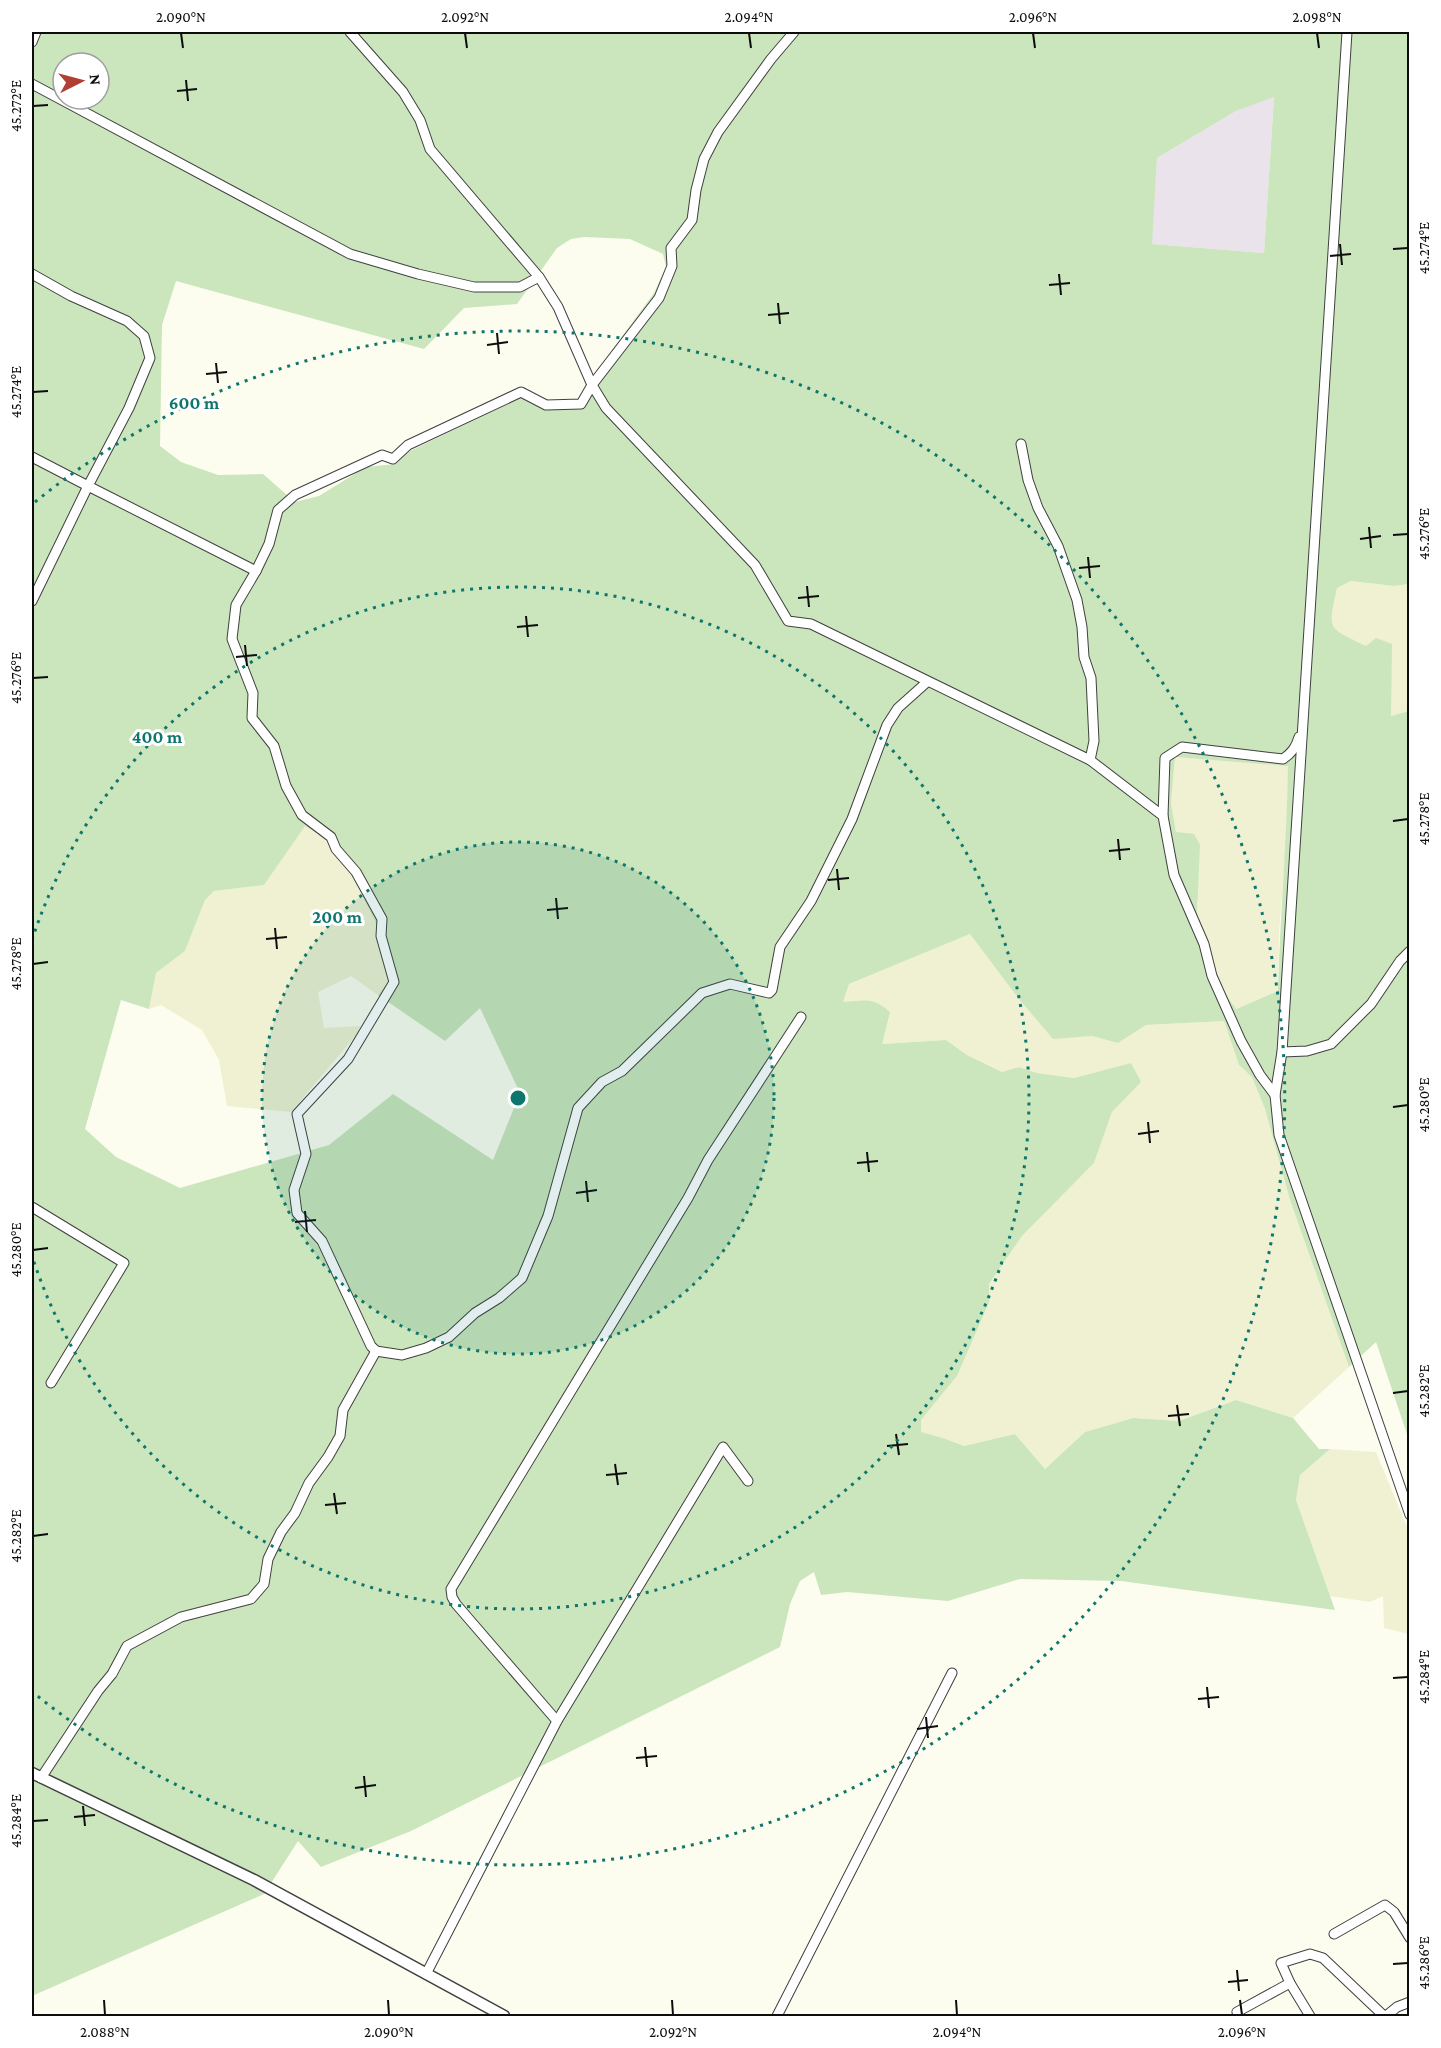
<svg xmlns="http://www.w3.org/2000/svg" width="1441" height="2048" font-family="'Crimson Pro',serif">
  <rect width="100%" height="100%" fill="#fdfdef"/>
  <!-- industrial -->
  <path fill="#ebe3eb" d="M1274,96L1264,253L1151,244L1157,158L1236,111Z"/>
  <!-- farmland -->
  <g fill="#eff1d2">
    <path d="M1351,581L1394,586L1409,584V711L1391,716L1366,646L1336,632L1330,621L1337,588Z"/>
    <path d="M1175,757L1289,765L1286,846L1279,933L1278,991L1235,1009L1212,976L1205,937L1197,913L1198,903L1176,832L1171,803Z"/>
    <path d="M305,825L324,837L353,877L375,921L389,982L378,995L351,976L318,992L324,1028L360,1026L357,1034L291,1112L227,1106L219,1060L202,1030L161,1005L149,1009L156,973L185,951L205,900L214,891L264,885Z"/>
    <path d="M970,934L1019,999L1053,1038L1092,1036L1118,1043L1146,1025L1224,1021L1239,1065L1252,1077L1265,1109L1290,1200L1349,1367L1293,1418L1236,1400L1179,1421L1133,1418L1085,1432L1045,1469L1015,1434L964,1446L943,1438L920,1432L921,1420L957,1376L989,1304V1284L1022,1236L1094,1163L1112,1112L1140,1082L1131,1063L1074,1078L1037,1073L1019,1067L1002,1072L967,1055L946,1040L881,1044L843,1002L849,984Z"/>
    <path d="M1330,1449L1376,1452L1409,1532V1634L1384,1628L1383,1596L1370,1602L1330,1596L1296,1500L1300,1475Z"/>
  </g>
  <!-- green -->
  <path fill="#cbe5bc" fill-rule="evenodd" d="M32,32H1409V584L1394,586L1351,581L1337,588C1328,631 1326,627 1366,646L1376,638L1392,644L1391,716L1409,711V1440L1376,1342L1349,1367L1290,1200L1265,1109L1252,1077L1239,1065L1224,1021L1146,1025L1118,1043L1092,1036L1053,1039L1019,999L970,934L849,984L843,1002C864,1001 872,996 890,1012L882,1044L946,1040L967,1055L1002,1072L1019,1067L1037,1073L1074,1078L1131,1063L1141,1082L1112,1112L1094,1163L1022,1236L989,1284V1303L957,1376L921,1420V1432L943,1438L964,1446L1015,1434L1045,1469L1085,1432L1133,1418L1179,1421L1236,1400L1293,1418L1319,1449H1330L1300,1475L1296,1500L1335,1610L1121,1581L1020,1579L948,1601L847,1592L821,1595L814,1572L800,1581L790,1604L780,1647L411,1831L321,1867L298,1841L264,1894L32,1996ZM63,63H99V99H63ZM1274,97L1264,253L1152,244L1157,158L1236,111ZM584,237L630,239L663,254L666,267L654,293L598,369L583,405L520,398L410,451L396,464L366,467L319,496L295,502L263,474L218,475L181,462L160,446L162,325L176,281L424,349L464,308L517,304L557,248L571,239ZM1175,757L1288,766C1287,841 1280,915 1278,991L1236,1009L1213,976L1205,937L1197,913L1200,845L1194,834L1176,832L1171,803ZM305,826L324,837L353,877L375,921L389,982L378,995L445,1041L480,1008L520,1093L493,1160L393,1094L329,1145L180,1188L116,1157L85,1129L121,1000L149,1009L156,973L185,951L205,900L214,891L264,885Z"/>
  <g fill="none" stroke-linecap="round" stroke-linejoin="round">
    <!-- minor casing -->
    <g stroke="#404040" stroke-width="11">
      <g id="minor">
        <path d="M350,32L403,92L420,120L430,149L539,277L558,307L592,385L606,408L755,565L788,621L811,624L1090,760L1163,816L1174,875L1204,944L1212,976L1241,1041L1260,1075L1275,1095"/>
        <path d="M1347,32L1282,1052L1275,1095L1279,1135L1410,1515"/>
        <path d="M32,42L36,32"/>
        <path d="M32,84L350,254L418,274L474,287H520L539,277"/>
        <path d="M32,274L71,296L127,321L144,336L150,358L129,408L88,486L32,457"/>
        <path d="M1021,444L1028,480L1038,508L1058,546L1077,600L1082,627L1084,657L1091,678L1094,741L1090,760"/>
        <path d="M32,601L88,486L256,571"/>
        <path d="M1163,816L1165,758L1182,747L1283,759C1292,753 1296,747 1299,737"/>
        <path d="M1282,1052L1307,1051L1331,1044L1371,1004L1400,961L1410,951"/>
        <path d="M32,1207L124,1263L51,1383"/>
        <path d="M376,1351L371,1346L322,1241L297,1213L294,1190L306,1154L297,1114L348,1059L394,982L381,936L382,919L356,872L336,849L331,837L302,815L286,786L274,746L252,718L253,693L232,639L236,605L256,571L269,544L278,510L295,495L382,455L393,459L408,445L521,392L546,405L581,404L592,385L659,298L672,266L671,248L692,220L696,190L704,159L718,132L771,59L794,32"/>
        <path d="M557,1721L723,1447L748,1481"/>
        <path d="M41,1778L98,1691L112,1674L127,1646L181,1617L251,1599L264,1584L268,1559L281,1532L295,1513L309,1483L328,1457L340,1436L343,1410L376,1351L402,1355L426,1348L449,1337L475,1313L499,1298L522,1278L548,1216L578,1108L602,1082L622,1071L702,993L730,984L769,993L772,990L780,947L811,901L852,819L887,725L898,708L927,682"/>
        <path d="M1334,1934L1385,1905L1394,1912L1410,1938"/>
        <path d="M426,1974L557,1721L456,1604L452,1597L451,1589L688,1198L708,1160L801,1017"/>
        <path d="M1290,1983L1310,2016"/>
        <path d="M777,2016L952,1673"/>
        <path d="M1239,2016L1237,2012L1290,1983L1281,1963L1310,1954L1323,1958L1384,2016"/>
        <path d="M1386,2016L1397,2007L1410,2002"/>
      </g>
    </g>
    <!-- tertiary casing -->
    <g stroke="#404040" stroke-width="13">
      <path id="tertiary" d="M32,1773L254,1880L504,2016"/>
    </g>
    <!-- minor -->
    <use href="#minor" stroke="#fff" stroke-width="9"/>
    <!-- tertiary -->
    <use href="#tertiary" stroke="#fff" stroke-width="10"/>
  </g>
  <!-- ticks -->
  <path fill="none" stroke="#0d0d0d" stroke-width="2" d="M181,33L183,48M465,33L467,48M749,33L751,48M1033,33L1035,48M1317,33L1319,48M186,80L188,101M177,91L197,89M33,106L48,105M1340,244L1342,265M1393,249L1408,248M1330,256L1351,254M1059,274L1061,295M1049,285L1070,283M778,303L780,324M768,315L789,313M497,333L499,354M487,345L508,342M216,363L218,383M206,374L227,372M33,392L48,391M1369,527L1371,548M1393,535L1408,534M1360,539L1381,536M1088,557L1090,578M1079,568L1100,566M807,586L809,607M798,598L819,596M526,616L528,637M517,627L538,625M245,645L247,666M236,657L257,655M33,678L48,677M1393,821L1408,819M1118,839L1120,860M1109,851L1130,849M837,869L839,890M828,880L849,878M556,898L558,919M547,910L568,908M275,928L277,949M266,939L287,937M33,964L48,962M1393,1107L1408,1105M1148,1122L1150,1143M1138,1134L1159,1131M867,1152L869,1172M857,1163L878,1161M586,1181L588,1202M576,1193L597,1190M305,1211L307,1232M295,1222L316,1220M33,1250L48,1248M1393,1393L1408,1391M1177,1405L1180,1426M1168,1416L1189,1414M896,1434L899,1455M887,1446L908,1444M615,1464L618,1485M606,1475L627,1473M334,1493L337,1514M325,1505L346,1503M33,1536L48,1534M1393,1678L1408,1677M1207,1687L1209,1708M1198,1699L1219,1697M926,1717L928,1738M917,1729L938,1726M645,1747L647,1767M636,1758L657,1756M364,1776L366,1797M355,1788L376,1785M83,1806L85,1826M74,1817L95,1815M33,1821L48,1820M1393,1964L1408,1963M1237,1970L1239,1991M1228,1982L1248,1980M104,2000L105,2015M388,2000L389,2015M672,2000L673,2015M956,2000L957,2015M1240,2000L1242,2015"/>
  <!-- distance rings -->
  <circle cx="518" cy="1098" r="256" fill="#0f766e" fill-opacity=".12"/>
  <g fill="none" stroke="#0f766e" stroke-width="3" stroke-dasharray="3 6">
    <circle cx="518" cy="1098" r="256"/>
    <path d="M32 940A511 511 0 1 1 32 1256"/>
    <path d="M35 502A767 767 0 1 1 35 1694"/>
  </g>
  <circle cx="518" cy="1098" r="9" fill="#0f766e" stroke="#fff" stroke-width="3"/>
  <g font-size="18" text-anchor="middle" font-weight="bold" fill="#0f766e" stroke="#fff" stroke-width="6" stroke-linejoin="round" paint-order="stroke">
    <text x="194" y="409">600 m</text>
    <text x="157" y="743">400 m</text>
    <text x="337" y="923">200 m</text>
  </g>
  <!-- border -->
  <rect width="1441" height="2048" fill="none" stroke="#ffffff" stroke-width="66"/>
  <!-- north arrow -->
  <g transform="translate(81 81) rotate(84)"><circle r="28" fill="#ffffff" stroke="#9e9e9e" stroke-width="1.5"/>
  <path d="M0-4.5L10 22L0 15L-10 22Z" fill="#b04033"/>
  <text y="-9" font-size="16" font-weight="bold" text-anchor="middle" fill="#0d0d0d">N</text>
  </g>
  <rect x="33" y="33" width="1375" height="1982" fill="none" stroke="#0d0d0d" stroke-width="2"/>
  <g font-size="15" text-anchor="middle" fill="#0d0d0d">
    <text x="181" y="22">2.090°N</text>
    <text x="465" y="22">2.092°N</text>
    <text x="749" y="22">2.094°N</text>
    <text x="1033" y="22">2.096°N</text>
    <text x="1317" y="22">2.098°N</text>
    <text transform="translate(16 106) rotate(-90)" y="5">45.272°E</text>
    <text transform="translate(1424 248) rotate(-90)" y="5">45.274°E</text>
    <text transform="translate(16 392) rotate(-90)" y="5">45.274°E</text>
    <text transform="translate(1424 534) rotate(-90)" y="5">45.276°E</text>
    <text transform="translate(16 678) rotate(-90)" y="5">45.276°E</text>
    <text transform="translate(1424 819) rotate(-90)" y="5">45.278°E</text>
    <text transform="translate(16 964) rotate(-90)" y="5">45.278°E</text>
    <text transform="translate(1424 1105) rotate(-90)" y="5">45.280°E</text>
    <text transform="translate(16 1250) rotate(-90)" y="5">45.280°E</text>
    <text transform="translate(1424 1391) rotate(-90)" y="5">45.282°E</text>
    <text transform="translate(16 1536) rotate(-90)" y="5">45.282°E</text>
    <text transform="translate(1424 1677) rotate(-90)" y="5">45.284°E</text>
    <text transform="translate(16 1821) rotate(-90)" y="5">45.284°E</text>
    <text transform="translate(1424 1963) rotate(-90)" y="5">45.286°E</text>
    <text x="105" y="2037">2.088°N</text>
    <text x="389" y="2037">2.090°N</text>
    <text x="673" y="2037">2.092°N</text>
    <text x="957" y="2037">2.094°N</text>
    <text x="1242" y="2037">2.096°N</text>
  </g>
</svg>
